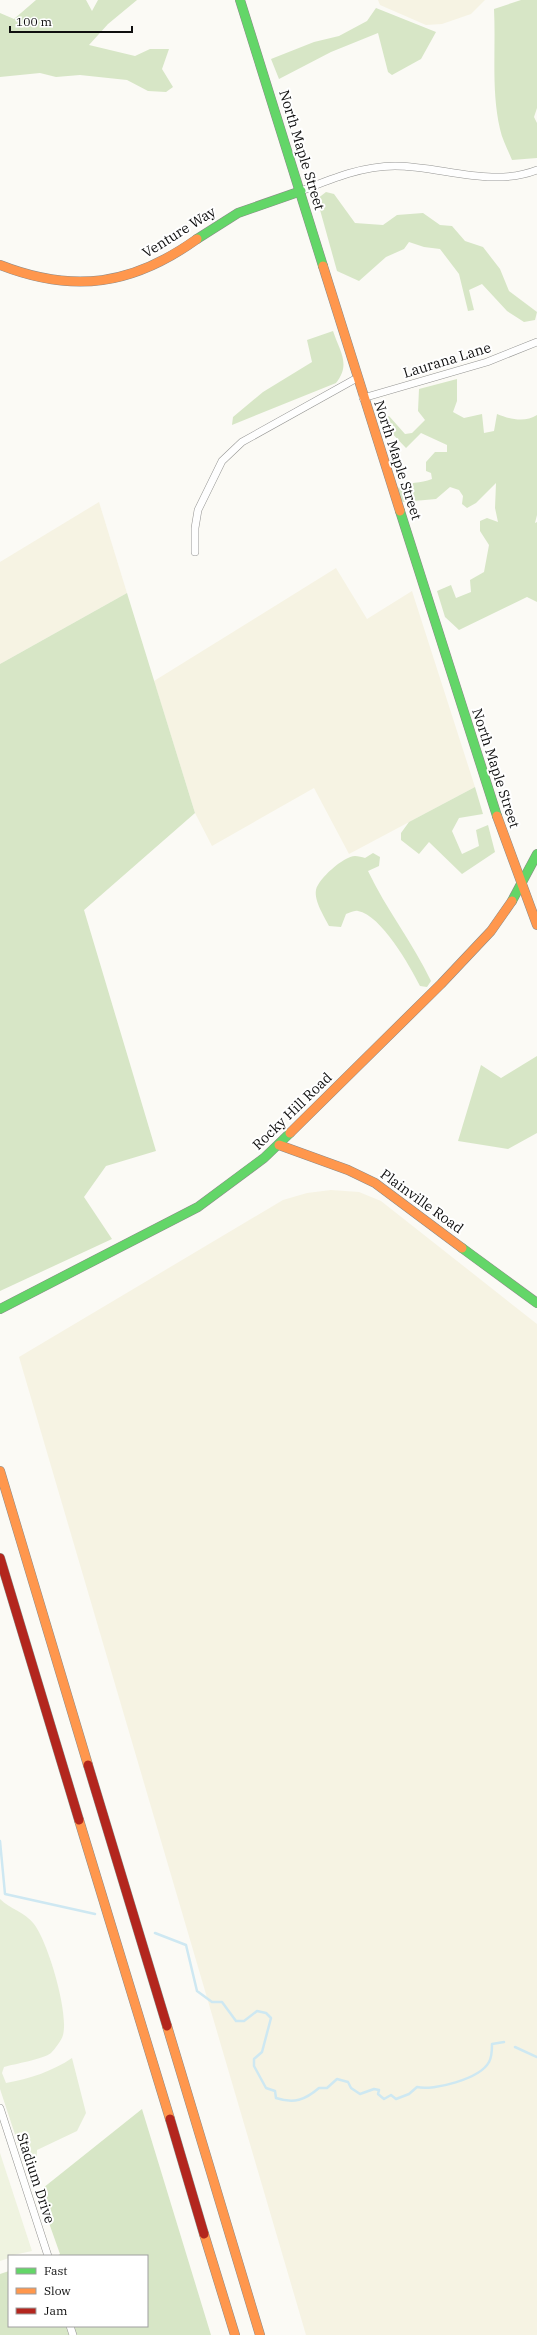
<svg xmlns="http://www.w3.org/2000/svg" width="537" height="2335" font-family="'IBM Plex Serif',serif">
  <rect width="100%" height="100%" fill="#fbfaf5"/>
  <!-- farmland -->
  <g fill="#f6f3e3">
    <path d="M378,0H485L471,14L442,24L426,25L380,5Z"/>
    <path d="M99,502L127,593L0,664V562Z"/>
    <path d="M336,568L367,619L412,591L475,787L349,854L314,788L212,846L195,813L154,681Z"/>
    <path d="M331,1190L359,1192L381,1201L537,1324V2335H306L19,1357L283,1200L307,1193Z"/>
  </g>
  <!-- green -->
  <path fill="#e6eed7" d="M0,1899C10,1909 25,1912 34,1924C48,1942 69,2013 63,2035C62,2040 54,2050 51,2053C44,2059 14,2064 4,2067L2,2073L6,2083C29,2079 53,2071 72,2058L86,2113L77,2131L37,2150L36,2173L33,2189L0,2089Z"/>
  <!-- forest -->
  <g fill="#d7e6c6">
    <path d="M36,0H86L92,11L98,0H137L108,24L89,45L135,56L150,49H169L162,69L173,87L166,92L148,91L127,80L80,75L56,77L40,73L0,77V13L14,19Z"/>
    <path d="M521,0H537V108L534,117L537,123V158L512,160C508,150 502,139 500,129C491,90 496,49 494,9Z"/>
    <path d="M376,8L436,32L421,59L392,75L388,72L378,33L331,52L279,79L271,59L314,42L339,36L367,21Z"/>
    <path d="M326,192L334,194L355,223L383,225L397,215L423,213L440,225L452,226L465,241L483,247L500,269L509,291L537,312L535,320L524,322L507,311L482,284L469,290L474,310L468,311L459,274L440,249L424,247L409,242L404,249L386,257L359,281L337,271L317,199Z"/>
    <path d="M333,331C340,352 351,364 336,383L232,425L233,417L263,392L312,362L307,340Z"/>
    <path d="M457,379V401L453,412L464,418L482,414L484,433L494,431L497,414C509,419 525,423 537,415V515L535,523L537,522V602L527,597L459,630L445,617L437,591L451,585L456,598L471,592L470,580L484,572L489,545L480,531V521L487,518L498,522L495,508L496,483L476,503L467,508L462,504L463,496L459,490L450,487L436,499L403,502L397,497L398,488C410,481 420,484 432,479L431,473L426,471V462L435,452H447V445L421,433L406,448L384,425L385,418L389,416L405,434L412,433L425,420L418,411L419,389Z"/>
    <path d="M127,593L195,813L84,910L156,1151L106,1166L84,1197L112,1239L0,1291V664Z"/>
    <path d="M475,787L483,814L459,818L452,831L462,854L479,846L476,830L488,825L495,852L462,874L429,842L419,854L401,840V833L409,822Z"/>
    <path d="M373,853L380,857L379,866L368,871C386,909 413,943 431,981L427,987L420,986C410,966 381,915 358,911C354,910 350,913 346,914L341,927L329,926C324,916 314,901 316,890C318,879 344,856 355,856C358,856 362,857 365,858Z"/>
    <path d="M537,1056V1133L508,1149L458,1141L481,1065L501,1078Z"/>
    <path d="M142,2109L211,2335H0V2274L9,2271V2326H147V2256H57L60,2254L38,2192Z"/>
  </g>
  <!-- pitch -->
  <path fill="#eff3e0" d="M0,2153L32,2251L9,2256V2258L0,2261Z"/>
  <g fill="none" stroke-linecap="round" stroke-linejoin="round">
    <!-- stream -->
    <g stroke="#cee8f2" stroke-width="2.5">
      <path d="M0,1841L5,1894L95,1914"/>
      <path d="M155,1933L186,1945L197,1991L212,2002H222L236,2021H244L257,2011L266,2013L271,2018L262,2052L254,2059V2066L266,2088L275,2091L276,2098C294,2104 305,2100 319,2088H327L337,2079L348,2082L351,2088L360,2094L374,2089L379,2090L378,2094L384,2099L391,2095L396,2099L409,2094L417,2087C433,2091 480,2079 489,2062C492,2057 492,2049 492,2044L504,2042"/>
      <path d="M515,2047L537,2057"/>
    </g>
    <!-- street casing -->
    <g stroke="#959593" stroke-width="8">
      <g id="street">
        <path d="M301,191C331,179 362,166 395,166C441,166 492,188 537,170"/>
        <path d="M363,398L487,362L537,342"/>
        <path d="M195,552V528L198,510L222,461L242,442L357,378"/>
        <path d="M0,2108L48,2256"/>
        <path d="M70,2326L73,2335"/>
      </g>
    </g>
    <!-- fast casing -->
    <g stroke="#8c8b89" stroke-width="10">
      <g id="fast">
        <path d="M240,0L323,266"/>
        <path d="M197,239L238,213L301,191"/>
        <path d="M400,511L497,816"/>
        <path d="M512,901L537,854"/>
        <path d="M462,1248L537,1303"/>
        <path d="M0,1309L198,1207L264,1158L290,1133"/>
      </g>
    </g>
    <!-- slow casing -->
    <g stroke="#8c8b89" stroke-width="10">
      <g id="slow">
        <path d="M0,265C74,294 133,285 197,239"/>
        <path d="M323,266L400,511"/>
        <path d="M497,816L537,925"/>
        <path d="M290,1133L441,984L491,931L512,901"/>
        <path d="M279,1145L348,1170L375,1183L462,1248"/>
        <path d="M0,1471L88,1765"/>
        <path d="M79,1820L170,2119"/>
        <path d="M167,2026L260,2335"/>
        <path d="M204,2234L235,2335"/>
      </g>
    </g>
    <!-- jam casing -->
    <g stroke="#8c8b89" stroke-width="10">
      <g id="jam">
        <path d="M0,1558L79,1820"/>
        <path d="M88,1765L167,2026"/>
        <path d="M170,2119L204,2234"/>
      </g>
    </g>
    <!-- street -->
    <use href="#street" stroke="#fefefe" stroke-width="7"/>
    <!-- fast -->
    <use href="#fast" stroke="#63d668" stroke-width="9"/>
    <!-- slow -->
    <use href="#slow" stroke="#ff974d" stroke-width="9"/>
    <!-- jam -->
    <use href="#jam" stroke="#b3261e" stroke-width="9"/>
  </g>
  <g text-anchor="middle" stroke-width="4" stroke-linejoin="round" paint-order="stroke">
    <!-- street labels -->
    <g font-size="14" fill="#0f0f0f" stroke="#fff">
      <text transform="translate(302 150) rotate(73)" y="5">North Maple Street</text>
      <text transform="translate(179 232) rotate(-32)" y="5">Venture Way</text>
      <text transform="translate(447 360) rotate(-17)" y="5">Laurana Lane</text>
      <text transform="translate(398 460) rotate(72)" y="5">North Maple Street</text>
      <text transform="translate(496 768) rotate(72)" y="5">North Maple Street</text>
      <text transform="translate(292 1111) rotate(-44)" y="5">Rocky Hill Road</text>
      <text transform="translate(422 1201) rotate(36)" y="5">Plainville Road</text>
      <text transform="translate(36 2178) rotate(72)" y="5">Stadium Drive</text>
    </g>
  </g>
  <!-- legend -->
  <rect x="8" y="2255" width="140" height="72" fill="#ffffff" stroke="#9f9f9f"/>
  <rect x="16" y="2268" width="20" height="6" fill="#63d668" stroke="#9f9f9f"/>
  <text x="44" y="2275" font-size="12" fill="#0f0f0f">Fast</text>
  <rect x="16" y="2288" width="20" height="6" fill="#ff974d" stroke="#9f9f9f"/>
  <text x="44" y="2295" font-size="12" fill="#0f0f0f">Slow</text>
  <rect x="16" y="2308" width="20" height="6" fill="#b3261e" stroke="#9f9f9f"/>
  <text x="44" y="2315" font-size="12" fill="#0f0f0f">Jam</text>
  <!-- scale -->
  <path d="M10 26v6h122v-6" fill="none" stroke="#0f0f0f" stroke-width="2"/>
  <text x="16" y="26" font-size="12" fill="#0f0f0f" stroke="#ffffff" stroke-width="3" paint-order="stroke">100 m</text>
</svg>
